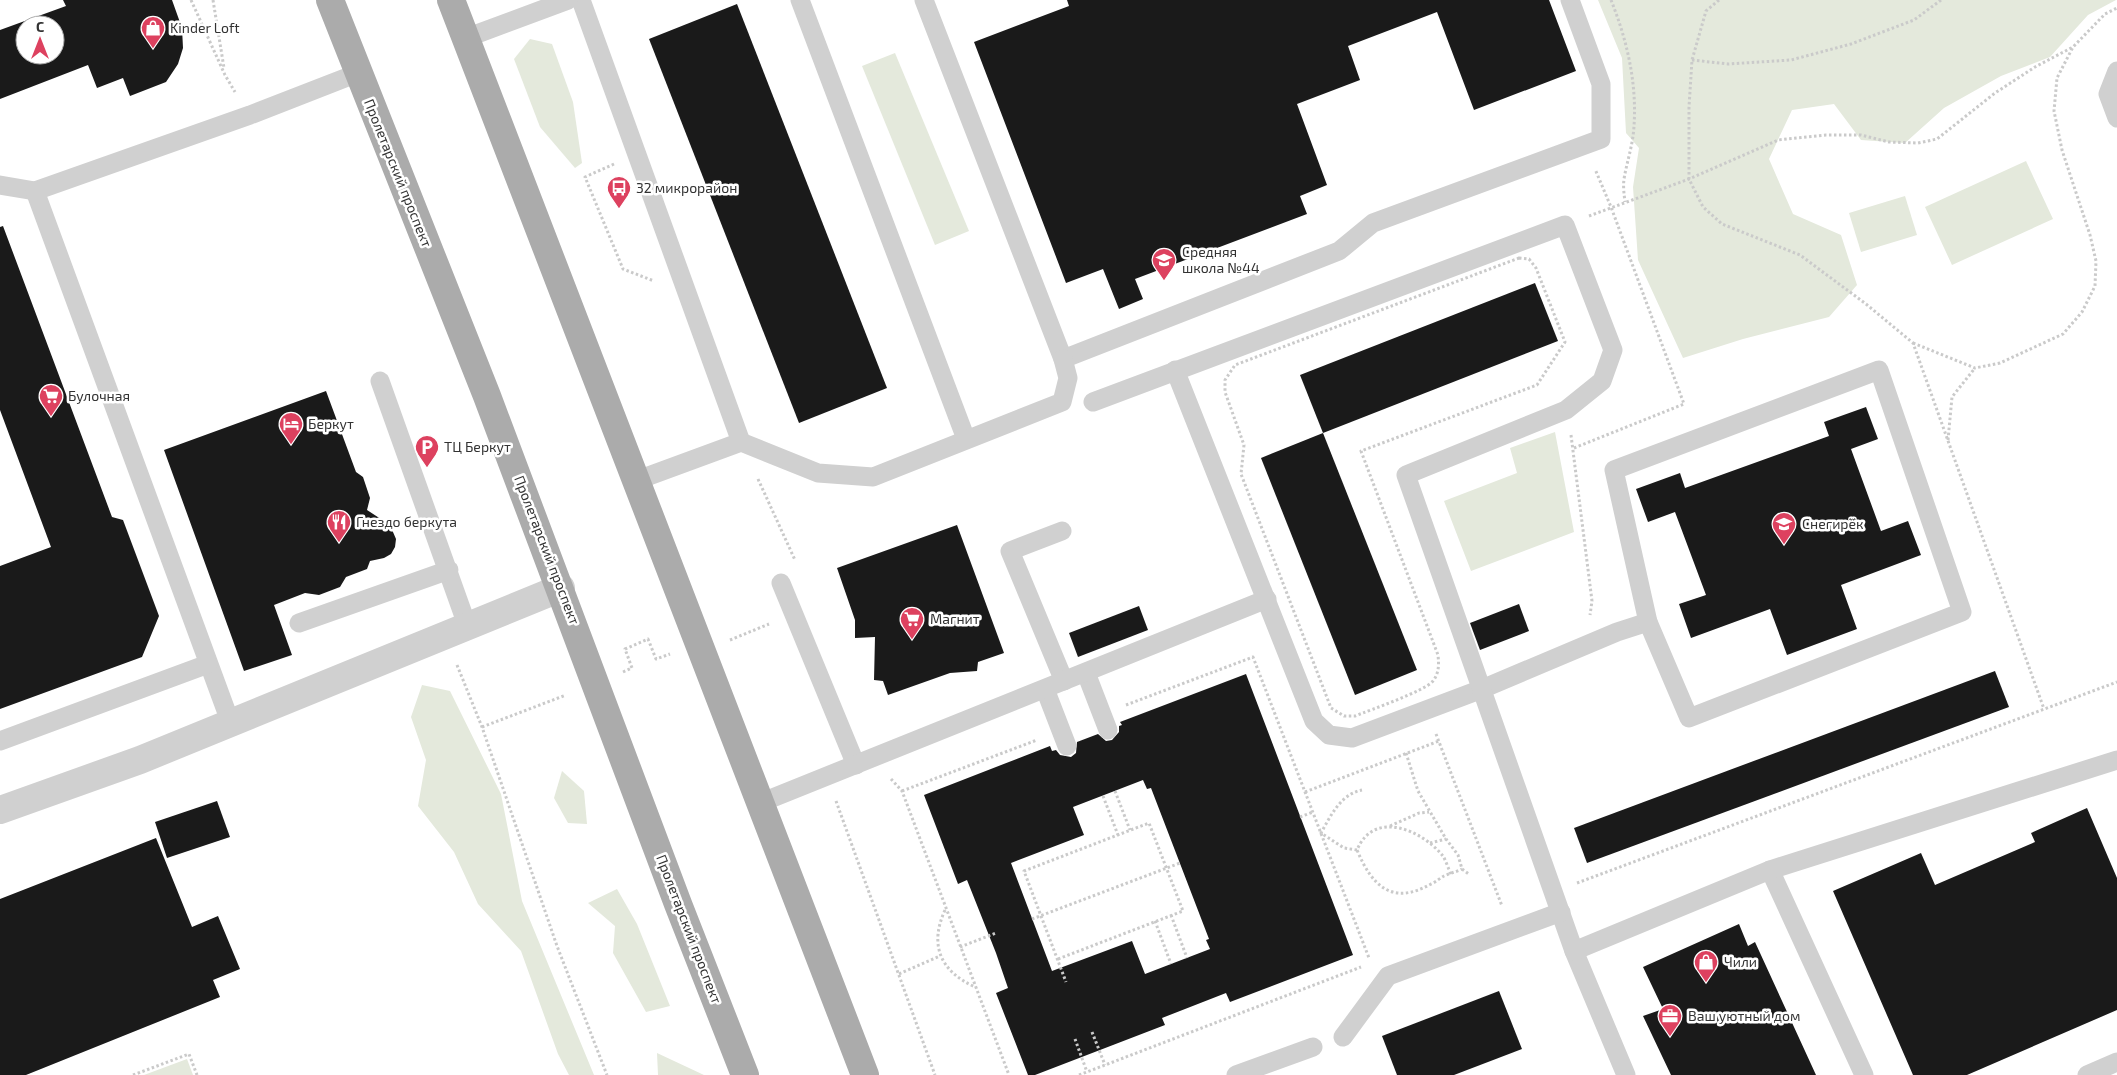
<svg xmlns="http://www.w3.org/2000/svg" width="2117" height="1075" font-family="'Exo 2',sans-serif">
  <rect width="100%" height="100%" fill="#fff"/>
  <!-- green -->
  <g fill="#e4e9dc">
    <path d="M1598,0H2116L2088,15L2050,57L2001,76L1944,108L1905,143L1861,140L1834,104L1792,110L1769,159L1793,214L1841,235L1857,285L1829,317L1743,339L1683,358L1638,260L1633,187L1639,148L1626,133L1622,58Z"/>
    <path d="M530,39L552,44L573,102L582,163L575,168L540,127L514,59Z"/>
    <path d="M895,53L969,231L935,245L862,66Z"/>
    <path d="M2026,161L2053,219L1952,265L1925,207Z"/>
    <path d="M1905,196L1917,235L1861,252L1849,213Z"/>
    <path d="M1555,432L1574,532L1471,571L1444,501L1517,473L1510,448Z"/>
    <path d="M422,685L450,691L501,794L522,901L594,1075H569L558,1054L521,951L478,904L454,852L418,806L426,760L411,717Z"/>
    <path d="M562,771L584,791L587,824L568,823L554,798Z"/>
    <path d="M617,889L637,924L670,1006L646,1012L613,953L615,926L588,903Z"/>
    <path d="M657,1053L704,1075H705H658Z"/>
    <path d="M187,1059L193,1075H144Z"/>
  </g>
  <!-- building -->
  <g fill="#1a1a1a" fill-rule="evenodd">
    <path d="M63,0H172L182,28L183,48L178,64L166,82L130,96L123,78L97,88L88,65L0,99V30L66,6ZM25,25H55V55H25Z"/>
    <path d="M1067,0H1549L1576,71L1474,110L1437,12L1348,46L1360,80L1297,104L1327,185L1300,196L1307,214L1135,279L1143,299L1119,309L1103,269L1066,283L974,42L1069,6Z"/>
    <path d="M737,4L887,388L799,423L649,39Z"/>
    <path d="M3,226L112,517L123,520L159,616L142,657L0,709V566L51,547L0,410V227Z"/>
    <path d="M1535,283L1558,341L1323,433L1300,375Z"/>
    <path d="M326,391L356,472L363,477L370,498L367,510L390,525L396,539L395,547L391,554L384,558L370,561L367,569L346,577L340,587L319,595L305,593L274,605L292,655L244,671L164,450Z"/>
    <path d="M1866,407L1878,439L1851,449L1881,531L1908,521L1921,555L1841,585L1857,629L1787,655L1770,609L1691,638L1679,604L1706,595L1675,512L1648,522L1636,489L1680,473L1685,488L1829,436L1824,422Z"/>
    <path d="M1323,433L1417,670L1355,695L1261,458Z"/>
    <path d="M957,525L1004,653L978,662L977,671L950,673L888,695L883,681L874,680L875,637L855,638V620L837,568Z"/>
    <path d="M1519,604L1529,631L1480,650L1470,623Z"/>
    <path d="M1139,606L1148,630L1078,657L1069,633Z"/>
    <path d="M1995,671L2009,707L1587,863L1574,828Z"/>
    <path d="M1246,674L1353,955L1230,1002L1226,993L1162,1018L1165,1025L1035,1075H1028L996,993L1008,988L996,953L967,880L958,884L924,795L1050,746L1052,751L1056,750L1060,755L1071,757L1076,753L1077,742L1098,734L1106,741L1112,740L1119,732V726L1122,725L1120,722ZM1143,780L1147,789L1151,788L1209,939L1206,940L1210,949L1145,974L1132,941L1052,971L1011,863L1084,835L1073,807Z"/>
    <path d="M217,801L230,837L167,858L155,822Z"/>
    <path d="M2087,808L2117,878V1010L1967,1075H1913L1833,891L1921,853L1935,885L2035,842L2031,833Z"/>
    <path d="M156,838L192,927L218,916L240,969L213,980L220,997L26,1075H0V899Z"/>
    <path d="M1739,924L1748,946L1755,942L1816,1075H1671L1643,1016L1663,1009L1643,967Z"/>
    <path d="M1499,991L1522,1049L1454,1075H1397L1382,1036Z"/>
  </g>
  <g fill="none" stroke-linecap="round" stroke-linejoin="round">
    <!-- path -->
    <g stroke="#cacaca" stroke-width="3" stroke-dasharray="2.5 2.5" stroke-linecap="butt">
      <path d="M191,0L225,75L235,92"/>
      <path d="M213,0L224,68"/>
      <path d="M1611,0C1627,40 1637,83 1634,126C1633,145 1627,161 1624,179C1623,186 1624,194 1625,202"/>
      <path d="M1719,0L1706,11L1692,60L1689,107V179L1703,207L1722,224L1800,255L1866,304L1913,343L2044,709"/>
      <path d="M1692,60L1728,64L1791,60L1851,44L1914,20L1941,0"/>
      <path d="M614,164L585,177L623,269L654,281"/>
      <path d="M1589,216L1689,179L1778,140L1826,135H1861L1889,142L1918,143L1937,139L1995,93L2035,67L2073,47"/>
      <path d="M1519,258L1529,259L1536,268L1565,342L1537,385L1361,451L1438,655C1439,665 1439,673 1433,681C1425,691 1370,710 1355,716H1344L1331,708L1241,474L1244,445L1225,392V380L1235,365Z"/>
      <path d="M1913,343L1975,368L2000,363L2063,334L2082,312L2095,286L2096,261L2090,235L2062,150L2054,111L2057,78L2073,47L2105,14L2117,8"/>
      <path d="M1571,435L1592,601L1590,615"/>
      <path d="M1948,440L1952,397L1975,368"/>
      <path d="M1574,448L1684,404L1611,207L1595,169"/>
      <path d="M758,479L795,560"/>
      <path d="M730,640L769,624"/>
      <path d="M457,665L482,727L557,946L607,1075"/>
      <path d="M623,672L632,668L625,649L648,639L656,659L670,654"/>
      <path d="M1126,705L1253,657L1369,958"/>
      <path d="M482,727L566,695"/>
      <path d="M1436,734L1502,906"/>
      <path d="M1406,753L1418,791L1446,839L1458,855L1462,869L1470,875"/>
      <path d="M891,779L902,791L1009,1075"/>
      <path d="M902,791L1037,740"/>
      <path d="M1115,791L1130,830"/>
      <path d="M1305,792L1439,741"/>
      <path d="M1103,796L1118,835"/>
      <path d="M836,801L935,1075"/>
      <path d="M1300,817L1313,812"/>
      <path d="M1390,826L1419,813L1429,812"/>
      <path d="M1430,843L1446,839"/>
      <path d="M1357,850L1344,848L1321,833C1331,815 1341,794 1362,790"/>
      <path d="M1451,874C1448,868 1446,861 1443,856C1422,830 1374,809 1357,850C1372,886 1392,906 1431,884C1436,882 1440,878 1444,876C1450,873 1456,872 1462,869"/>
      <path d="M1577,883L2117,682"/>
      <path d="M945,910C929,945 940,971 975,987"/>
      <path d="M1171,915L1187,958"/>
      <path d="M1032,919L1180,863"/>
      <path d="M1155,921L1171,964"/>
      <path d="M960,947L996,933"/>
      <path d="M1058,959L1183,911L1149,823L1024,871L1066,982"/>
      <path d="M899,974L940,956"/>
      <path d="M1092,1032L1105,1065"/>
      <path d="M1075,1039L1087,1072"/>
      <path d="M133,1075L189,1054L197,1075"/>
      <path d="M1079,1075L1361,967"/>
    </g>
    <!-- lane -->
    <g stroke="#d0d0d0" stroke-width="19">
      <path d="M581,0L741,442"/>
      <path d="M800,0L966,439"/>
      <path d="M924,0L1063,359L1339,251L1373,223L1601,139V84L1570,0"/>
      <path d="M466,38L568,0"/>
      <path d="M2117,71L2108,94L2117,118"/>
      <path d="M0,185L35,191L250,115L358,73"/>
      <path d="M35,191L231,724"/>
      <path d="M1175,370L1314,721L1329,735L1352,738L1482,689L1617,632L1648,622"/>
      <path d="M1879,370L1962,612L1689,718L1648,622L1614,470Z"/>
      <path d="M380,381L467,625"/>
      <path d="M1093,402L1565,225L1613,350L1602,381L1566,410L1406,475L1574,951L1626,1075"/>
      <path d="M635,481L741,442L818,473L873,477L1062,402L1068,378L1063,359"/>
      <path d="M1062,531L1010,551L1064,681"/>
      <path d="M781,583L856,765"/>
      <path d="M299,623L449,570"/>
      <path d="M1086,673L1108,730"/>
      <path d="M1045,689L1067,746"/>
      <path d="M0,741L208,664"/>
      <path d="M760,803L1267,599"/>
      <path d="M1770,870L1864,1075"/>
      <path d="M1574,951L1770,870L2117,760"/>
      <path d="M1343,1037L1388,976L1561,912"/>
      <path d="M1236,1075L1313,1047"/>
      <path d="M2087,1075L2117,1062"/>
    </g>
    <!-- street -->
    <path stroke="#d0d0d0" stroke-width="28" d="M0,810L140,760L561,588"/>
    <!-- primary -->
    <g stroke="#ababab" stroke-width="28">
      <path d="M330,0L487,396L678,904L745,1075"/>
      <path d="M451,0L865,1075"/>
    </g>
  </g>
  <!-- icons -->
  <defs>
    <g id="shop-pin" transform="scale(1.25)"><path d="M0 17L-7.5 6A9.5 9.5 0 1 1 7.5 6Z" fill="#dd415f" stroke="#fff"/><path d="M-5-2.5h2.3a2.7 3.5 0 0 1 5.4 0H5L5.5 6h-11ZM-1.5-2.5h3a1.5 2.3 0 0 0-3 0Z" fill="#fff"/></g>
    <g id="bus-pin" transform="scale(1.25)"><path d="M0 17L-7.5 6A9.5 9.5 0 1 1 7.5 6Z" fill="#dd415f" stroke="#fff"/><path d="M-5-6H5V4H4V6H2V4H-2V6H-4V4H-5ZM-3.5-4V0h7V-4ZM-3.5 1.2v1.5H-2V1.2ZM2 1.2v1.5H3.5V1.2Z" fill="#fff"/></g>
    <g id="school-pin" transform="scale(1.25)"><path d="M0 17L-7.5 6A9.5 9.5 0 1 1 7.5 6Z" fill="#dd415f" stroke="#fff"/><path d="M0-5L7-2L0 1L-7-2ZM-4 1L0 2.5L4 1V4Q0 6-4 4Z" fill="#fff"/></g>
    <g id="supermarket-pin" transform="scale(1.25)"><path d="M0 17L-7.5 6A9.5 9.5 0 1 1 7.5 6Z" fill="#dd415f" stroke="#fff"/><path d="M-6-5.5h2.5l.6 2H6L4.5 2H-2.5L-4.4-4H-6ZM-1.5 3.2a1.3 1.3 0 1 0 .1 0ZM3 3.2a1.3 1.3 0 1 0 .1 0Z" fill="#fff"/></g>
    <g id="hotel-pin" transform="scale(1.25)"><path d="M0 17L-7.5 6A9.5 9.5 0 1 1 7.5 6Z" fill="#dd415f" stroke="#fff"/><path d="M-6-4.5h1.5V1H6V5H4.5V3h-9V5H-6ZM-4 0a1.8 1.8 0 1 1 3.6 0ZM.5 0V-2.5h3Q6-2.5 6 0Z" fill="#fff"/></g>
    <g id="parking-pin" transform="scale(1.25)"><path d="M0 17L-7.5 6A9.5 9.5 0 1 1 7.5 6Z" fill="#dd415f" stroke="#fff"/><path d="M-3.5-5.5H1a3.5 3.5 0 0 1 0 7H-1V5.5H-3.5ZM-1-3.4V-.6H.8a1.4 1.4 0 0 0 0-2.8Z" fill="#fff"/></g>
    <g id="restaurant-pin" transform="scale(1.25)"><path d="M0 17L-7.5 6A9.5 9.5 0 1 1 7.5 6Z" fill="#dd415f" stroke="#fff"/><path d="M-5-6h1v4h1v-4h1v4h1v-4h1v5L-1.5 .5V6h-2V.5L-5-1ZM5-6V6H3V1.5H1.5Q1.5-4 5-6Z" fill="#fff"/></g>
    <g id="office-pin" transform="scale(1.25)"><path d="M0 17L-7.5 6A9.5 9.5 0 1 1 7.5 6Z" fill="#dd415f" stroke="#fff"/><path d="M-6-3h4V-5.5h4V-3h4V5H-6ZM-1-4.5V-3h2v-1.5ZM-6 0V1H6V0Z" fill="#fff"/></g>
  </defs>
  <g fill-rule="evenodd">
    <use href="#shop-pin" x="153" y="28"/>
    <use href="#bus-pin" x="619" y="188"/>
    <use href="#school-pin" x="1164" y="260"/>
    <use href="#supermarket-pin" x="51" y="396"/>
    <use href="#hotel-pin" x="291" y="424"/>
    <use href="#parking-pin" x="427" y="447"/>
    <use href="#restaurant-pin" x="339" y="522"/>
    <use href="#school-pin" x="1784" y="524"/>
    <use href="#supermarket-pin" x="912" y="619"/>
    <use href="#shop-pin" x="1706" y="962"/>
    <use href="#office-pin" x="1670" y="1016"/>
  </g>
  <g text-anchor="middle" stroke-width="5" stroke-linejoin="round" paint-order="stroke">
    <!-- poi labels -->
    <g font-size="14" fill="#333" stroke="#fff" text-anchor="start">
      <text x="170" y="33">Kinder Loft</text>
      <text x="636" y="193">32 микрорайон</text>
      <text x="1182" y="257">Средняя<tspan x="1182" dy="16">школа №44</tspan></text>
      <text x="68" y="401">Булочная</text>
      <text x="308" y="429">Беркут</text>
      <text x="444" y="452">ТЦ Беркут</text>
      <text x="356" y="527">Гнездо беркута</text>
      <text x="1802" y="529">Снегирёк</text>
      <text x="930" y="624">Магнит</text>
      <text x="1724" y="967">Чили</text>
      <text x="1688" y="1021">Ваш уютный дом</text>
    </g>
    <!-- street labels -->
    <g font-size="14" fill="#333" stroke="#fff">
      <text transform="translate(398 173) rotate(68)" y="5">Пролетарский проспект</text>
      <text transform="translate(547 550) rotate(69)" y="5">Пролетарский проспект</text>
      <text transform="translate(689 929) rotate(69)" y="5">Пролетарский проспект</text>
    </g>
  </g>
  <!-- north arrow -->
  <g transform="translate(40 40)"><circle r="24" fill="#ffffff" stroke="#adadad"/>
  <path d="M0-4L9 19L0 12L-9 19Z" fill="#dd415f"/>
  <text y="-8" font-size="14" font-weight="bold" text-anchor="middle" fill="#333333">С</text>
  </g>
</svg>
